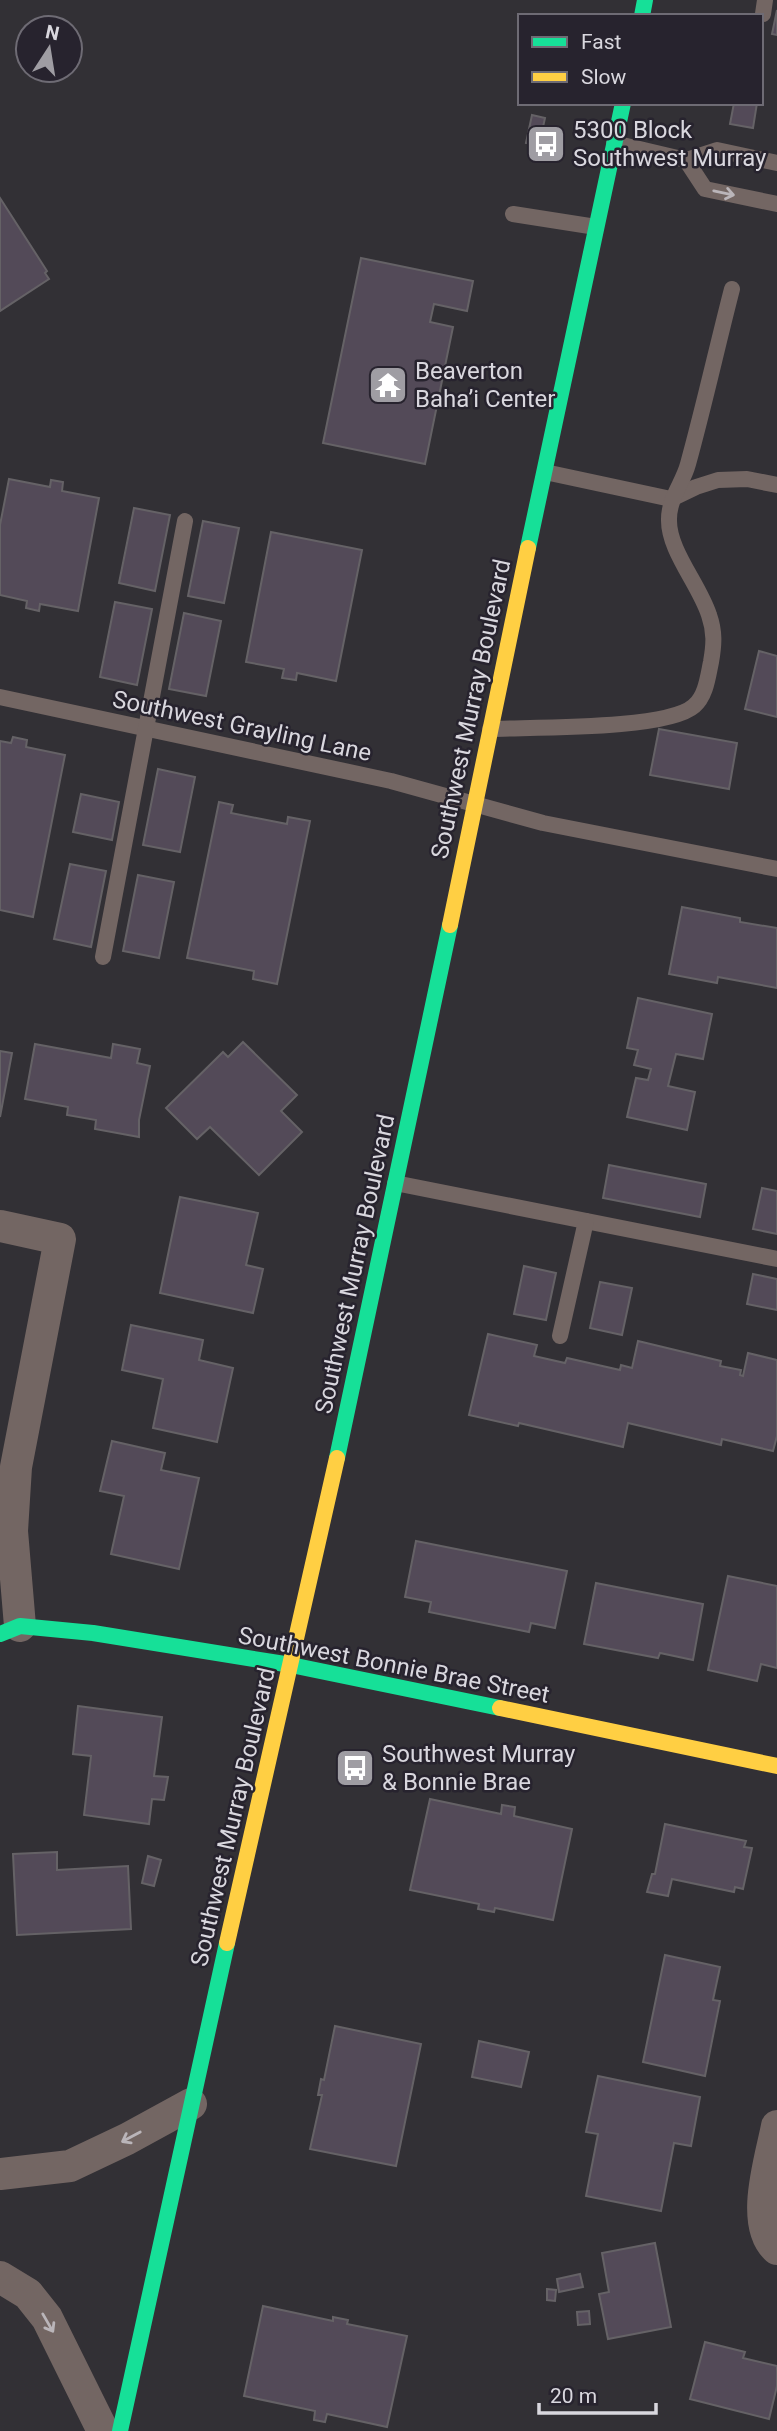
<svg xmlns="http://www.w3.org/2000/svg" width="777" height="2431" font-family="Roboto,sans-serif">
  <rect width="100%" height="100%" fill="#323035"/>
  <!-- building -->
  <g fill="#534a58" stroke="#656266" stroke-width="2">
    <path d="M777,10V35L772,34Z"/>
    <path d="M734,103H757L753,128L730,124Z"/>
    <path d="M532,115L545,118L539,145L526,143Z"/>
    <path d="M0,198L47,271L45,273L49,279L0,311Z"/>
    <path d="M361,258L473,281L467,311L434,304L430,322L453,327L425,464L323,443Z"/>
    <path d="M9,479L50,487L51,480L63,482L62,491L99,498L78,611L40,604L39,611L26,608L27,601L0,595V525Z"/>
    <path d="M134,508L170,515L155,591L119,583Z"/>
    <path d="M203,521L239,528L224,603L188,596Z"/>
    <path d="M271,532L362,550L336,681L297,673L296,680L282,678L284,669L246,662Z"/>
    <path d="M115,602L152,609L137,685L100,677Z"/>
    <path d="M184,613L221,621L206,696L169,689Z"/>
    <path d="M759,651L777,656V717L745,709Z"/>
    <path d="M659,729L737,743L729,789L650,775Z"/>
    <path d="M13,737L27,740L26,747L65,755L33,917L0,910V741L11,743Z"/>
    <path d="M158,769L195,777L180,852L143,845Z"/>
    <path d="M81,794L119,802L112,840L73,832Z"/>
    <path d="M219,802L233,805L231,813L287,824L288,817L310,821L277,984L253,979L254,971L187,958Z"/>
    <path d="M70,864L106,871L91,947L54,939Z"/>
    <path d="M138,875L174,882L159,958L123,951Z"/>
    <path d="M682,907L740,918V922L777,928V988L718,977L717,983L669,974Z"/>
    <path d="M638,998L712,1014L703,1059L676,1054L668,1086L695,1092L687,1130L627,1117L636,1078L648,1080L651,1069L634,1065L638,1050L627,1048Z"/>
    <path d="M243,1042L297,1095L281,1111L302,1132L259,1175L210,1127L197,1139L166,1108L223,1052L228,1057Z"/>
    <path d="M35,1044L111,1058L113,1044L140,1049L137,1063L150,1066L139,1120V1137L95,1129L96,1120L67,1115L68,1107L25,1099Z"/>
    <path d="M0,1051L12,1053L0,1117Z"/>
    <path d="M609,1165L706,1184L700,1217L603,1198Z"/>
    <path d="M762,1188L777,1191V1234L753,1229Z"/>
    <path d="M180,1197L258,1213L246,1265L263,1269L253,1313L160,1293Z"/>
    <path d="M524,1266L556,1273L546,1320L514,1314Z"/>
    <path d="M753,1274L777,1279V1310L747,1304Z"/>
    <path d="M600,1282L632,1288L622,1335L590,1328Z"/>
    <path d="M131,1325L203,1340L199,1360L233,1368L217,1442L153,1428L163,1379L122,1370Z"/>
    <path d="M488,1334L537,1345L534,1356L565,1363L567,1358L620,1370L621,1365L632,1368L638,1341L721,1361L720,1366L741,1370L740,1375L743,1376L748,1353L777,1360V1436L773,1451L722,1439L721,1445L628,1423L623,1447L519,1423L518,1426L469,1415Z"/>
    <path d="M112,1441L165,1453L161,1470L199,1478L179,1569L111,1554L124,1496L100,1491Z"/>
    <path d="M416,1541L567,1571L555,1628L531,1623L529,1632L429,1612L431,1602L405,1597Z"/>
    <path d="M728,1576L777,1586V1668L761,1664L757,1681L708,1670Z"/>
    <path d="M596,1583L703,1604L693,1660L660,1653L658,1658L584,1644Z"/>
    <path d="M78,1706L162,1717L154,1776L168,1777L164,1800L152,1799L149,1824L84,1815L91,1756L73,1754Z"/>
    <path d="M430,1799L501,1814L502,1805L515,1807L514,1816L572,1829L553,1920L495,1908L494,1912L478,1909L479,1904L410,1890Z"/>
    <path d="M665,1824L746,1841L744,1847L752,1848L743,1889L735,1887L734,1892L672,1879L668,1896L647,1892L652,1874H655Z"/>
    <path d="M57,1852V1870L128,1866L131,1929L17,1935L13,1854Z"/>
    <path d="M148,1856L161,1860L154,1886L142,1883Z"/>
    <path d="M665,1955L720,1967L713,2000L720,2001L705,2076L643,2062Z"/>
    <path d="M335,2026L421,2044L396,2166L310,2149L322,2095H318L321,2079L324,2080Z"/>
    <path d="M479,2041L529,2052L521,2087L472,2077Z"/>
    <path d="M598,2076L700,2097L691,2146L674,2143L661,2211L586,2196L598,2134L586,2132Z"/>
    <path d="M655,2243L671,2327L608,2339L599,2294L609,2292L602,2253Z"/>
    <path d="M580,2274L583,2287L559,2292L557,2279Z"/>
    <path d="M547,2289L556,2290L555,2301L547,2300Z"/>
    <path d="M263,2306L333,2321V2317L348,2320L347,2324L407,2336L387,2427L327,2414L325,2422L314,2420L315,2411L244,2396Z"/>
    <path d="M589,2311L590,2324L578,2325L577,2312Z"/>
    <path d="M705,2342L745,2352L743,2358L777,2366V2386L769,2419L690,2399Z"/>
  </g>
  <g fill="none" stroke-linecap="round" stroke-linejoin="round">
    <!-- lane -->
    <g stroke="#736663" stroke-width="16">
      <path d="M763,14L765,0"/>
      <path d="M614,143L686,160L717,150L777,163"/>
      <path d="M686,160L705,189L777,204"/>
      <path d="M513,214L596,227"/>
      <path d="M545,472L671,499L696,487L718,480L747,479L777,485"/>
      <path d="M0,697L391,781L543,823L777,869"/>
      <path d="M490,729C531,727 667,730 694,706C706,696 708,676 711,662C714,645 715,632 709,615C699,584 668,550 669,519C669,498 683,483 688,464C704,406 717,347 732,289"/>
      <path d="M103,957L185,521"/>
      <path d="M395,1183L777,1259"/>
      <path d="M560,1336L586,1221"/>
    </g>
    <!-- street -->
    <g stroke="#736663" stroke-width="32">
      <path d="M0,1226L60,1239L16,1467L12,1531L20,1626"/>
      <path d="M777,2126C771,2158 749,2224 777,2249"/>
      <path d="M0,2174L70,2166L127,2139L191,2104"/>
      <path d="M0,2277L28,2294L47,2318L103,2431"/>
    </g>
    <!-- fast -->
    <g stroke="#16e098" stroke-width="16">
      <path d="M642,16L645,0"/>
      <path d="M528,548L623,103"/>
      <path d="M337,1458L450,925"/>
      <path d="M0,1634L20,1626L93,1633L291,1665L500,1708"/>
      <path d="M120,2431L227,1943"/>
    </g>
    <!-- slow -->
    <g stroke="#ffcf43" stroke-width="16">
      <path d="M450,925L528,548"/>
      <path d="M500,1708L777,1766"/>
      <path d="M227,1943L337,1458"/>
    </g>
  </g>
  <!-- one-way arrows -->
  <defs><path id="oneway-shaft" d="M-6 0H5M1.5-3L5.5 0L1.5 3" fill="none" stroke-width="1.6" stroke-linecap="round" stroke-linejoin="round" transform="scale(1.75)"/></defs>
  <g stroke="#bab5b9">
    <use href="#oneway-shaft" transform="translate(724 193) rotate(12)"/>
    <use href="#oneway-shaft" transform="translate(131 2137) rotate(152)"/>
    <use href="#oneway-shaft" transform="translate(48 2323) rotate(60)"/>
  </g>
  <!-- icons -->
  <defs>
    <g id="bus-square" transform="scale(2.0125)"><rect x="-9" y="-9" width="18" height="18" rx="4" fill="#9f9da3" stroke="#27232e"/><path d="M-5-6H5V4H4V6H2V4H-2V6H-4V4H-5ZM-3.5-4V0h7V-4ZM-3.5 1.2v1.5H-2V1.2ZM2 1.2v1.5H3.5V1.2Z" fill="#fff"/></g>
    <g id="temple-square" transform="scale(2.0125)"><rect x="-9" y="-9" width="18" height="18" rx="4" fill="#9f9da3" stroke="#27232e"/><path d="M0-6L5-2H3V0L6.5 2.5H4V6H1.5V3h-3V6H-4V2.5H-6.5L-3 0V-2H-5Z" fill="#fff"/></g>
  </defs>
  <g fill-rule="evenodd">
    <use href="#bus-square" x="546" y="144"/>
    <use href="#temple-square" x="388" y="385"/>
    <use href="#bus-square" x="355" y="1768"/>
  </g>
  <g text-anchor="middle" stroke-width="5" stroke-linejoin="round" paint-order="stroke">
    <!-- poi labels -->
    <g font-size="24" fill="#d9d7de" stroke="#27232e" text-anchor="start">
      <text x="573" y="138">5300 Block<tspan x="573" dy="28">Southwest Murray</tspan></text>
      <text x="415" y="379">Beaverton<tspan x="415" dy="28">Baha’i Center</tspan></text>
      <text x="382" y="1762">Southwest Murray<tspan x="382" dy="28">&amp; Bonnie Brae</tspan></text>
    </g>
    <!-- street labels -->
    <g font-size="24" fill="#d9d7de" stroke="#27232e">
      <text transform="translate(471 709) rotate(-78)" y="8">Southwest Murray Boulevard</text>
      <text transform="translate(242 726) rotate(12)" y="8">Southwest Grayling Lane</text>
      <text transform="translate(355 1264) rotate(-78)" y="8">Southwest Murray Boulevard</text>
      <text transform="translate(394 1665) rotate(11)" y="8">Southwest Bonnie Brae Street</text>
      <text transform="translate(233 1817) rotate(-77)" y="8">Southwest Murray Boulevard</text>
    </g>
  </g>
  <!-- legend -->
  <rect x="518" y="14" width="245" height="91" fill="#27232e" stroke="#6e6b74" stroke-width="2"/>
  <rect x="532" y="37" width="35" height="10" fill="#16e098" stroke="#6e6b74" stroke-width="2"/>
  <text x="581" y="49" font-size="21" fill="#d9d7de">Fast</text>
  <rect x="532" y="72" width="35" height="10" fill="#ffcf43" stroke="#6e6b74" stroke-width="2"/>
  <text x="581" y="84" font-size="21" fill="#d9d7de">Slow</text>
  <!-- north arrow -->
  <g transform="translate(49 49) rotate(12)"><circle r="33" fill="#27232e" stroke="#6e6b74" stroke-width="2"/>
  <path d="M0-5L12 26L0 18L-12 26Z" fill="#9f9da3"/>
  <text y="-10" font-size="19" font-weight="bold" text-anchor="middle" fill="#d9d7de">N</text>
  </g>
  <!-- scale -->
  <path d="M539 2403v10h117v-10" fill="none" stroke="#d9d7de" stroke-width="3.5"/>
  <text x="550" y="2403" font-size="21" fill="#d9d7de" stroke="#27232e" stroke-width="5" paint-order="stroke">20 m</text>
</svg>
